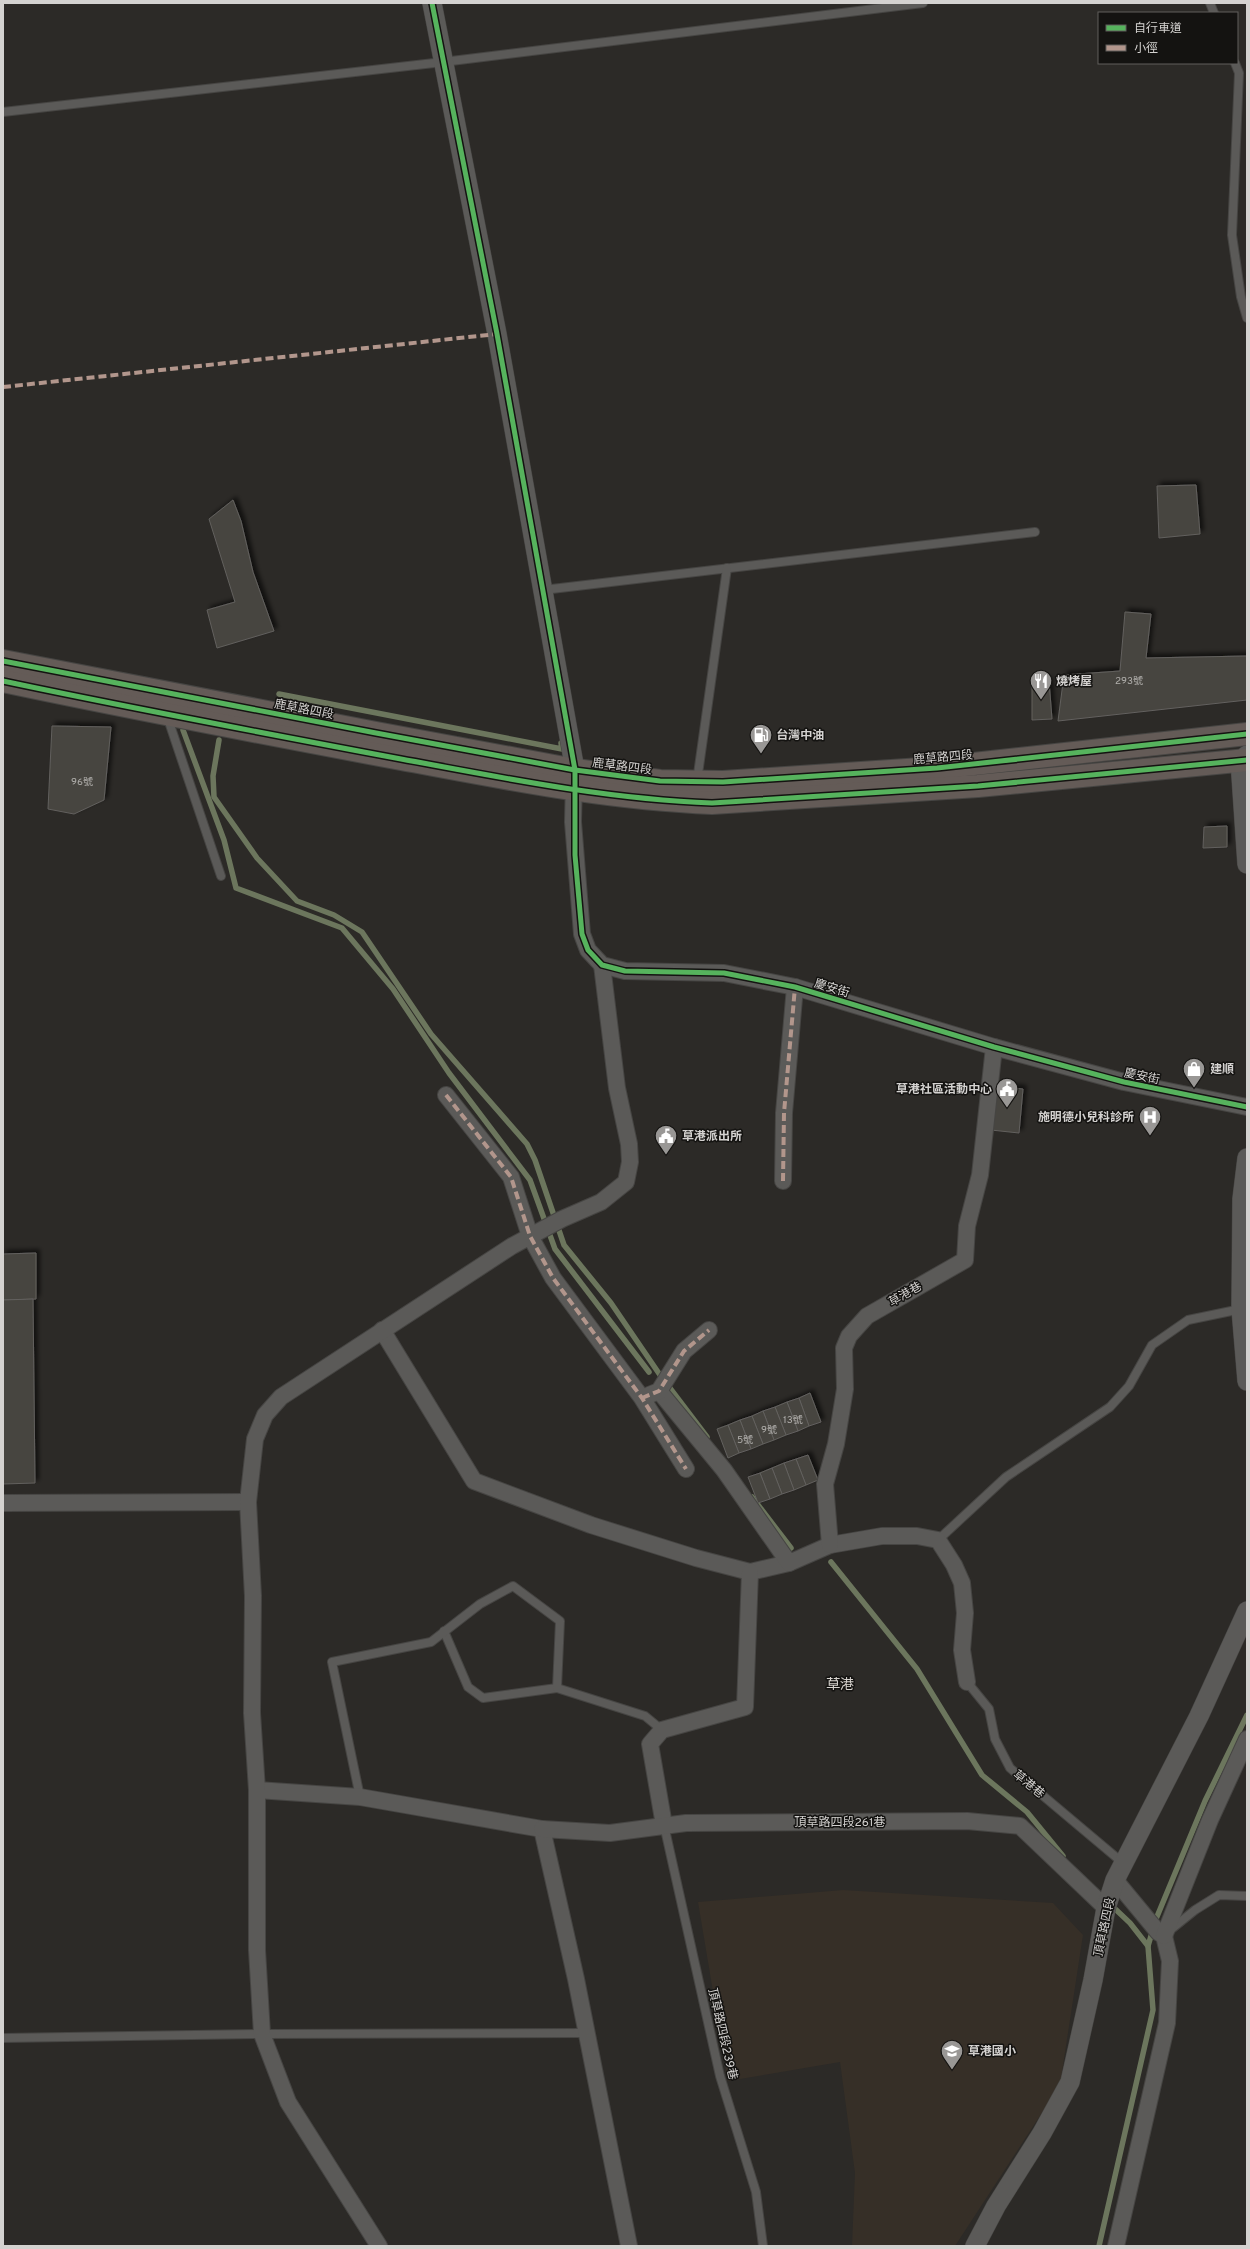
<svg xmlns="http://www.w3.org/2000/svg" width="1250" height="2249" font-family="Overpass,'Noto Sans TC',sans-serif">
  <defs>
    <filter id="shadow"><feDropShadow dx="3.5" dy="-3.5" stdDeviation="2" flood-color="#0009"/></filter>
  </defs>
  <rect width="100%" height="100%" fill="#2c2a27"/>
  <!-- built -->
  <path fill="#362f27" d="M843,1890L1053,1903L1083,1935L1060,2085L955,2246H852L855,2173L840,2062L728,2081L698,1902Z"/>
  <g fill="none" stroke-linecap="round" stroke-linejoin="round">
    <!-- stream -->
    <g stroke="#6c765d" stroke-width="5.5">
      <path d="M279,694L562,749L561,743"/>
      <path d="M183,730L224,840L236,888L342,928L393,989L449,1073L530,1180L555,1249L649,1372"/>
      <path d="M219,740L213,776L214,797L257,858L297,901L334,915L362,932L431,1034L527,1144L535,1160L564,1245L611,1303L660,1375L707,1437"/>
      <path d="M752,1497L791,1548"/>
      <path d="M831,1562L917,1669L982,1775L1027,1812L1063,1856"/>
      <path d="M1111,1905L1130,1923L1148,1946"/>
      <path d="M1099,2246L1153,2010L1148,1946L1156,1919L1205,1801L1247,1715"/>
    </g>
  </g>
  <!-- building -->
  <g fill="#47453f" stroke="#62605e" filter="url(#shadow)">
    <path d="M1196,485L1200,534L1159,538L1157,486Z"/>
    <path d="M233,500L241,521L253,572L274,631L217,648L207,610L235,602L209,519Z"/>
    <path d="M1125,612L1151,614L1146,658L1247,656V700L1058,721L1064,675L1120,671Z"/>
    <path d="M1049,681L1052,719L1032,720V682Z"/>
    <path d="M52,726L111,727L104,800L74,814L48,809Z"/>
    <path d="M1227,826V847L1203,848L1204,827Z"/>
    <path d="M995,1086L1023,1089L1019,1133L991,1130Z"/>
    <path d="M36,1253V1299L3,1300V1254Z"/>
    <path d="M33,1299L35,1483L3,1484V1300Z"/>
    <path d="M810,1393L821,1422L809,1426L799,1398Z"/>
    <path d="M799,1398L809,1426L798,1431L787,1402Z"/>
    <path d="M787,1402L798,1431L786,1435L775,1407Z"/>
    <path d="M775,1407L786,1435L774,1440L763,1411Z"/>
    <path d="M763,1411L774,1440L763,1444L752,1416Z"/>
    <path d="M752,1416L763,1444L751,1449L740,1420Z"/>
    <path d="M740,1420L751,1449L739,1453L728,1425Z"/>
    <path d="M728,1425L739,1453L728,1458L717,1429Z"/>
    <path d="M808,1455L818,1480L806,1485L796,1459Z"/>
    <path d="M796,1459L806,1485L794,1490L784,1463Z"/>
    <path d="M784,1463L794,1490L782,1494L772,1468Z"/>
    <path d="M772,1468L782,1494L770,1499L760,1473Z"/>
    <path d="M760,1473L770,1499L758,1503L748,1477Z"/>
  </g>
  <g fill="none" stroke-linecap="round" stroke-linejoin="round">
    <!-- service casing -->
    <g stroke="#464543" stroke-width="10">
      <g id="service">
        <path d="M1210,3L1214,13"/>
        <path d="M1235,63L1239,73L1232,235L1241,297L1247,318"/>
        <path d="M3,112L443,62L923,3"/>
        <path d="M543,590L1035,532"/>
        <path d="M167,716L221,876"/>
        <path d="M697,781L727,568"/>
        <path d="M938,1540L1006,1477L1110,1407L1129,1386L1152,1345L1188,1320L1241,1309"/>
        <path d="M444,1631L468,1687L483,1698L557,1688"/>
        <path d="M967,1682L989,1709L995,1739L1010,1768L1123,1863"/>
        <path d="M360,1797L332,1662L431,1642L480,1604L513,1586L560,1621L557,1688L645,1716L662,1730"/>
        <path d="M664,1825L720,2076L756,2192L763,2246"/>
        <path d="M1169,1931L1195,1910L1219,1895L1247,1896"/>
        <path d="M3,2038L262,2034L586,2033"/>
      </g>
    </g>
    <!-- minor casing -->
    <g stroke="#464543" stroke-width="18">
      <g id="minor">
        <path d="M574,779L573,822L582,934L588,950L602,965L625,971L724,973L795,987L994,1047L1124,1082L1247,1107"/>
        <path d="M446,1095L511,1177L530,1236L553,1278L642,1398L686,1469"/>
        <path d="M783,1181L784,1113L795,987"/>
        <path d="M382,1330L474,1481L591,1525L696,1558L750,1572L789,1563"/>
        <path d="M659,1391L724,1470L789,1563L830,1545L882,1536H917L938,1540L954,1565L962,1583L965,1613L962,1650L967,1682"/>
        <path d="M649,1395L659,1391L684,1351L709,1330"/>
        <path d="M3,1503L248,1502"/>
        <path d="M830,1545L825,1484L836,1444L845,1389L844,1348L849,1336L867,1316L965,1260L967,1226L980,1175L994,1047"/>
        <path d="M257,1790L360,1797L542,1829L576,1979L629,2246"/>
        <path d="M664,1825L650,1744L662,1730L745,1707L750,1572"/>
        <path d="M542,1829L610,1833L686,1823L967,1821L1020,1826L1106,1908"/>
        <path d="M1115,1880L1158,1932L1164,1936L1170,1961L1167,2023L1116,2246"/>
        <path d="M1164,1936L1210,1820L1247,1739"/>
        <path d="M379,2246L288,2102L262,2034L257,1950V1790L252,1713L253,1596L248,1502L255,1439L265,1415L281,1397L512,1246L562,1219L601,1202L626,1182L630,1162L629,1144L617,1088L602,965"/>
      </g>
    </g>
    <!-- tertiary casing -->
    <g stroke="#464543" stroke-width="20">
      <g id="tertiary">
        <path d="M432,3L497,334L575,770"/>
        <path d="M1247,755L1240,761L1247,864"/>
        <path d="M1247,1158L1242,1199L1241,1309L1247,1381"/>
        <path d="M975,2246L996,2206L1042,2133L1070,2082L1093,1980L1106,1908L1115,1880L1199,1716L1247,1611"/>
      </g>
    </g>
    <!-- primary casing -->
    <g stroke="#464543" stroke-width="24">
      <g id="primary">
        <path d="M3,661L376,733L575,770L660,781L723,782L937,768L1247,734"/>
        <path d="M3,681C135,709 268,734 401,759C504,778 606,799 712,803L978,786L1247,760"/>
      </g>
    </g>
    <!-- service -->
    <use href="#service" stroke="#5b5a58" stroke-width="8"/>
    <!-- minor -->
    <use href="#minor" stroke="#5b5a58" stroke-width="16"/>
    <!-- tertiary -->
    <use href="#tertiary" stroke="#5b5a58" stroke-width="19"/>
    <!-- primary -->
    <use href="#primary" stroke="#645b57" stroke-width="22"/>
    <!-- quiet -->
    <g stroke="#b2968c" stroke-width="4" stroke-dasharray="8 4" stroke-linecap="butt">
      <path d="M3,387L497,334"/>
      <path d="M446,1095L511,1177L530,1236L553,1278L642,1398L686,1469"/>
      <path d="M783,1181L784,1113L795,987"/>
      <path d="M642,1398L659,1391L684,1351L709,1330"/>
    </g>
    <!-- cycleway casing -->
    <g stroke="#141311" stroke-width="8">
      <g id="cycleway">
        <path d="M432,3L497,334L575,770V855L582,934L588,950L602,965L625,971L724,973L795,987L994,1047L1124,1082L1247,1107"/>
        <path d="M3,661L376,733L575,770L660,781L723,782L937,768L1247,734"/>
        <path d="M3,681C135,709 268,734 401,759C504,778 606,799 712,803L978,786L1247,760"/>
      </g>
    </g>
    <!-- cycleway -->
    <use href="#cycleway" stroke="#56b35d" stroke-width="5"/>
  </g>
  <!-- icons -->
  <defs>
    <g id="restaurant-pin" transform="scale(1.15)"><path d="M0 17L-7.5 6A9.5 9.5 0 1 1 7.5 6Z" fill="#999795" stroke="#141311"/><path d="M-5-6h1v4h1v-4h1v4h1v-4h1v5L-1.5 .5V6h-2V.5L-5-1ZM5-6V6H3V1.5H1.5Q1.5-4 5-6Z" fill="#fff"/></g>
    <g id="fuel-pin" transform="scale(1.15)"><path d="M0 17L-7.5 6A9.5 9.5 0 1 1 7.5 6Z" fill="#999795" stroke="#141311"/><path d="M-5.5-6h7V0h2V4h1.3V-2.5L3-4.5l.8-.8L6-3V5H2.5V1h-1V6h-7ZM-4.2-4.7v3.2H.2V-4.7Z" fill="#fff"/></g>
    <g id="shop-pin" transform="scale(1.15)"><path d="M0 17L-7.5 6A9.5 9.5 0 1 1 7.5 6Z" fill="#999795" stroke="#141311"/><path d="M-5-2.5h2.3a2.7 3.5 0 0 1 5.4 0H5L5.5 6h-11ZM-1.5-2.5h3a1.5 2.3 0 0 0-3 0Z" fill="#fff"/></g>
    <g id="civic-pin" transform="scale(1.15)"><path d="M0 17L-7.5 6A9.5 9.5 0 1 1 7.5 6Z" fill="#999795" stroke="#141311"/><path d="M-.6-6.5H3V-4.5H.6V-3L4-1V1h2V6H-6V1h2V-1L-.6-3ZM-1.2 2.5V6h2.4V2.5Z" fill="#fff"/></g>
    <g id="hospital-pin" transform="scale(1.15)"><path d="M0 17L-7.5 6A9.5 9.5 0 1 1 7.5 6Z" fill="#999795" stroke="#141311"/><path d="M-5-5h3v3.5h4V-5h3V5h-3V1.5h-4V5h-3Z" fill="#fff"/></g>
    <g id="school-pin" transform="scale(1.15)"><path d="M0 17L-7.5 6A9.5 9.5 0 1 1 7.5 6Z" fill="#999795" stroke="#141311"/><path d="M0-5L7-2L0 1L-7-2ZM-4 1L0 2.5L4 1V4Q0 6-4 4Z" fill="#fff"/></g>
  </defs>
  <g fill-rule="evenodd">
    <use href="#restaurant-pin" x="1041" y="681"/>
    <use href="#fuel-pin" x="761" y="735"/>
    <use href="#shop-pin" x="1194" y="1069"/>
    <use href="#civic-pin" x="1007" y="1089"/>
    <use href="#hospital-pin" x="1150" y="1117"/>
    <use href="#civic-pin" x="666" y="1136"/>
    <use href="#school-pin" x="952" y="2051"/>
  </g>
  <g text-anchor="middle" stroke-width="3" stroke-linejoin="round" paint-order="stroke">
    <!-- number labels -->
    <g font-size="10" fill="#b1afac">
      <text x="1129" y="684">293號</text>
      <text x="82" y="785">96號</text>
      <text x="793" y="1423">13號</text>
      <text x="769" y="1433">9號</text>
      <text x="745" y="1443">5號</text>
    </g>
    <!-- poi labels -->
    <g font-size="12" font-weight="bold" fill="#d4d2d0" stroke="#141311" text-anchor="start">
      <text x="1056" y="685">燒烤屋</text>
      <text x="776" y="739">台灣中油</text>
      <text x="1210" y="1073">建順</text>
      <text x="992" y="1093" text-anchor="end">草港社區活動中心</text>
      <text x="1134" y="1121" text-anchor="end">施明德小兒科診所</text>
      <text x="682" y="1140">草港派出所</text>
      <text x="968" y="2055">草港國小</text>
    </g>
    <!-- street labels -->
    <g font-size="12" fill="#d4d2d0" stroke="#141311">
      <text transform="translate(304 709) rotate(11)" y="4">鹿草路四段</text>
      <text transform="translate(943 757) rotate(-5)" y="4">鹿草路四段</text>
      <text transform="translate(622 766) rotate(7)" y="4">鹿草路四段</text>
      <text transform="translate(832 988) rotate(17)" y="4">慶安街</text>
      <text transform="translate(1142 1076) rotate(12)" y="4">慶安街</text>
      <text transform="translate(905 1294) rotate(-30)" y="4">草港巷</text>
      <text transform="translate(1029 1784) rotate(39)" y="4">草港巷</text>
      <text x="840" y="1826">頂草路四段261巷</text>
      <text transform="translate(1104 1927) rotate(-78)" y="4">頂草路四段</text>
      <text transform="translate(723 2034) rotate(77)" y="4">頂草路四段239巷</text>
    </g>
    <!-- quarter labels -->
    <g font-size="14" fill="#d7d3ce" stroke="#141311">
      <text x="840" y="1689">草港</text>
    </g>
  </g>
  <!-- border -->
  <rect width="1250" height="2249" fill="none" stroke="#d4d2d0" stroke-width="8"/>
  <!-- legend -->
  <rect x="1098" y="12" width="140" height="52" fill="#141311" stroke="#615f5d"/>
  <rect x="1106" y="25" width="20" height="6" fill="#56b35d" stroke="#615f5d"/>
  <text x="1134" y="32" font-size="12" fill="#d4d2d0">自行車道</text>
  <rect x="1106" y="45" width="20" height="6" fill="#b2968c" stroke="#615f5d"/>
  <text x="1134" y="52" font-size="12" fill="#d4d2d0">小徑</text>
</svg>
